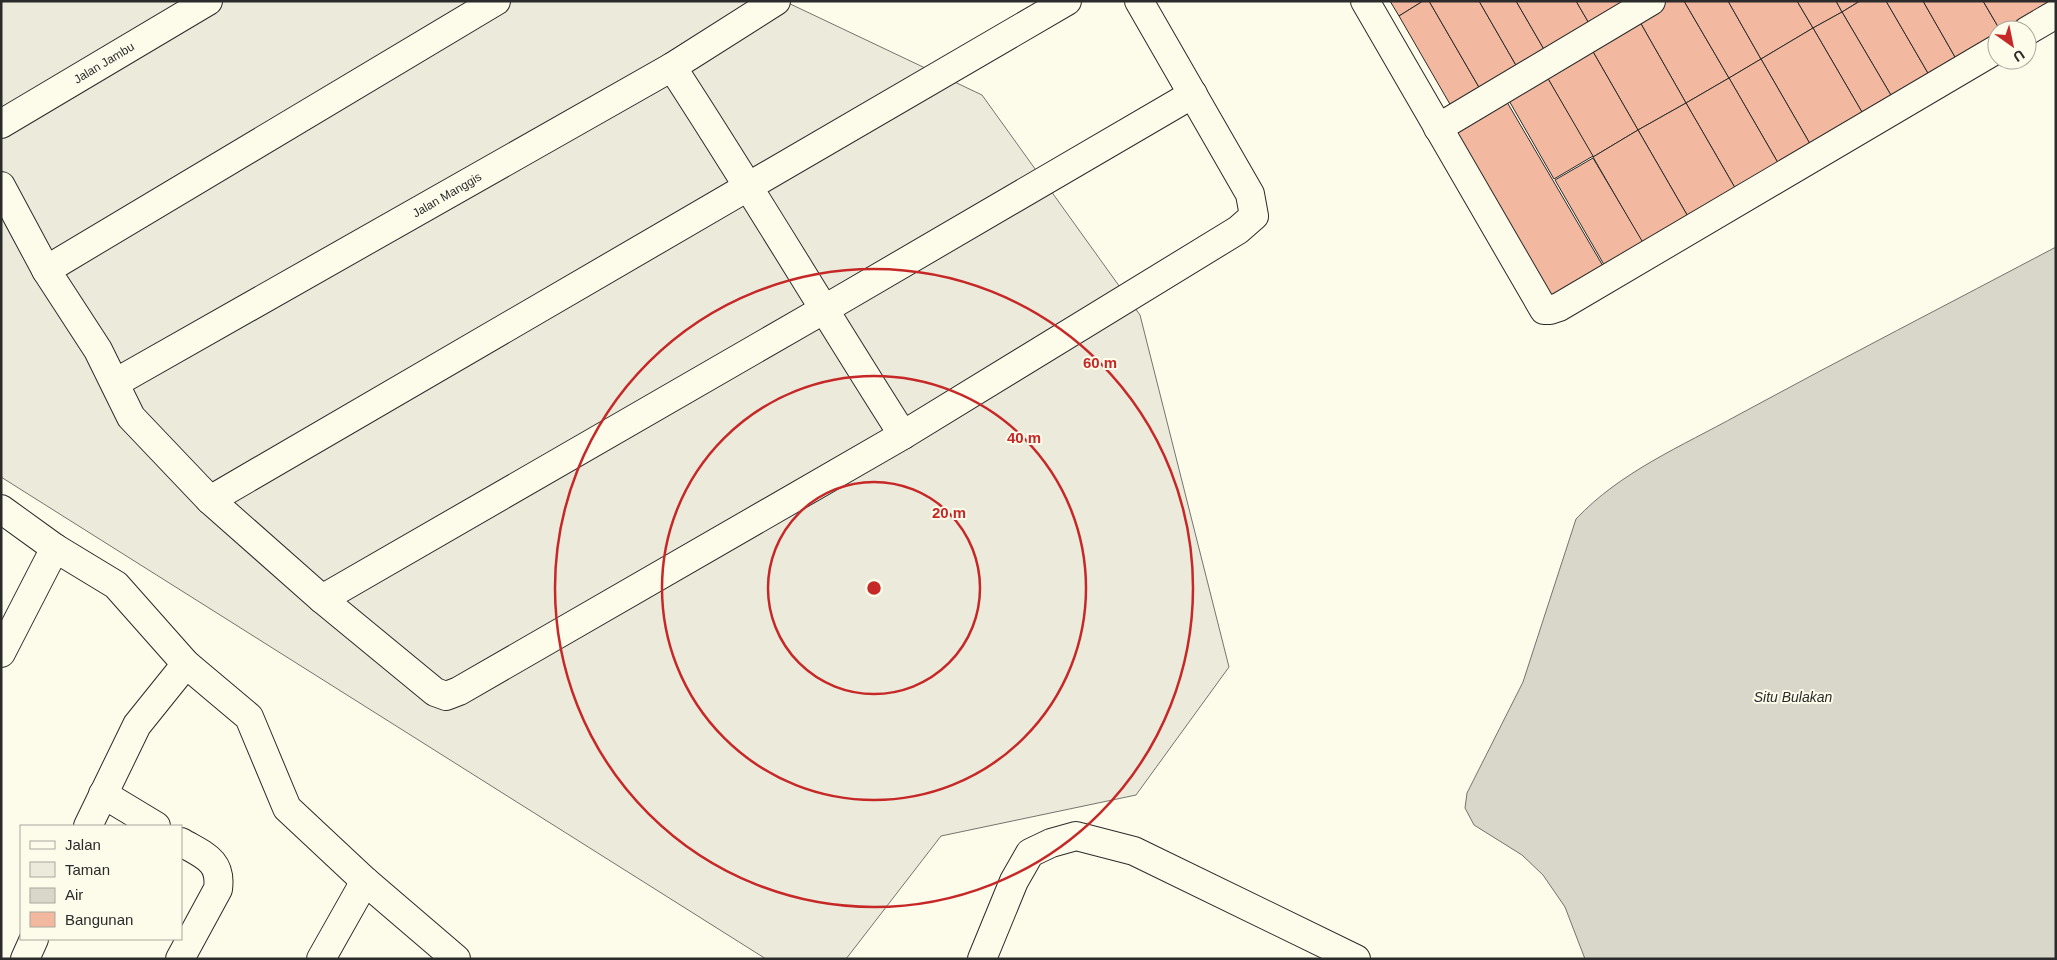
<svg xmlns="http://www.w3.org/2000/svg" width="2057" height="960" font-family="Helvetica,sans-serif">
  <rect width="100%" height="100%" fill="#fdfbea"/>
  <!-- green -->
  <path fill="#ecebdb" stroke="#74746e" d="M1,1H784L982,95L1140,315L1229,667L1136,795L941,836L846,959H766L1,477Z"/>
  <!-- water -->
  <path fill="#d8d7c9" stroke="#74746e" d="M2056,247V959H1585L1565,907L1543,875L1522,855L1474,825L1465,808L1467,793L1523,682L1576,519C1620,472 1682,446 1738,415C1843,358 1950,303 2056,247Z"/>
  <!-- building -->
  <g fill="#f2b8a0" stroke="#2b2b2b">
    <path d="M1390,1H1423L1399,16Z"/>
    <path d="M1423,1H1429L1480,89L1451,106L1399,16Z"/>
    <path d="M1429,1H1479L1517,67L1480,89Z"/>
    <path d="M1479,1H1516L1545,51L1517,67Z"/>
    <path d="M1516,1H1576L1590,25L1545,51Z"/>
    <path d="M1576,1H1631L1590,25Z"/>
    <path d="M1660,1H1684L1729,78L1686,103L1636,15Z"/>
    <path d="M1684,1H1728L1761,59L1729,78Z"/>
    <path d="M1728,1H1797L1813,28L1761,59Z"/>
    <path d="M1797,1H1836L1842,12L1813,28Z"/>
    <path d="M1836,1H1860L1842,12Z"/>
    <path d="M1860,1H1886L1932,80L1895,102L1842,12Z"/>
    <path d="M1886,1H1923L1959,64L1932,80Z"/>
    <path d="M1923,1H1983L2000,30H1997V42L1959,64Z"/>
    <path d="M1983,1H2056L2018,30H2000Z"/>
    <path d="M1842,12L1895,102L1866,119L1813,28Z"/>
    <path d="M1636,15L1686,103L1638,130L1588,43Z"/>
    <path d="M1813,28L1866,119L1813,149L1761,59Z"/>
    <path d="M1588,43L1638,130L1593,157L1543,70Z"/>
    <path d="M1761,59L1813,149L1781,168L1729,78Z"/>
    <path d="M1543,70L1593,156L1554,179L1504,92Z"/>
    <path d="M1729,78L1781,168L1738,193L1686,103Z"/>
    <path d="M1504,97L1603,266L1544,300L1446,131Z"/>
    <path d="M1686,103L1738,193L1690,220L1638,130Z"/>
    <path d="M1638,130L1690,220L1645,247L1593,157Z"/>
    <path d="M1593,158L1645,246L1606,268L1555,180Z"/>
  </g>
  <g fill="none" stroke-linecap="round" stroke-linejoin="round">
    <!-- street casing -->
    <g stroke="#2b2b2b" stroke-width="30">
      <g id="street">
        <path d="M1365,1L1544,310H1550L1559,307L1997,49"/>
        <path d="M2027,31L2056,14"/>
        <path d="M672,67C751,188 825,313 903,435"/>
        <path d="M1,124L208,1"/>
        <path d="M1438,128L1651,1"/>
        <path d="M1,186L46,270L98,350L131,417L210,500L322,599L435,692L446,696L459,691L903,435L1238,230L1254,216L1250,194L1139,1"/>
        <path d="M46,270L496,1"/>
        <path d="M115,383L672,67L776,1"/>
        <path d="M210,500L1067,1"/>
        <path d="M1,509L55,548"/>
        <path d="M322,599L823,310L1193,94"/>
        <path d="M1,653L55,548L116,585L186,664L137,725L88,826"/>
        <path d="M186,664L249,717L287,808L365,881L456,959"/>
        <path d="M103,794L156,826"/>
        <path d="M25,959L34,939"/>
        <path d="M180,959L218,889C222,860 203,855 181,842"/>
        <path d="M321,959L365,881"/>
        <path d="M982,959L1014,881L1030,853L1051,843L1076,836L1134,851L1356,959"/>
      </g>
    </g>
    <!-- street -->
    <use href="#street" stroke="#fdfbea" stroke-width="28"/>
  </g>
  <!-- distance rings -->
  <g fill="none" stroke="#c62828" stroke-width="2.5">
    <circle cx="874" cy="588" r="106"/>
    <circle cx="874" cy="588" r="212"/>
    <circle cx="874" cy="588" r="319"/>
  </g>
  <g text-anchor="middle" stroke-width="4" stroke-linejoin="round" paint-order="stroke">
    <!-- street labels -->
    <g font-size="12" fill="#2b2b2b" stroke="#fdfbea">
      <text transform="translate(104 63) rotate(-31)" y="4">Jalan Jambu</text>
      <text transform="translate(447 195) rotate(-30)" y="4">Jalan Manggis</text>
    </g>
    <!-- water labels -->
    <g font-size="14" font-style="italic" fill="#2b2b2b" stroke="#fdfbea">
      <text x="1793" y="702">Situ Bulakan</text>
    </g>
  </g>
  <circle cx="874" cy="588" r="8" fill="#c62828" stroke="#fdfbea" stroke-width="2.5"/>
  <g font-size="15" text-anchor="middle" font-weight="bold" fill="#c62828" stroke="#fdfbea" stroke-width="4" stroke-linejoin="round" paint-order="stroke">
    <text x="1100" y="368">60 m</text>
    <text x="1024" y="443">40 m</text>
    <text x="949" y="518">20 m</text>
  </g>
  <!-- border -->
  <rect width="2057" height="960" fill="none" stroke="#2b2b2b" stroke-width="5"/>
  <!-- legend -->
  <rect x="20" y="825" width="162" height="115" fill="#fdfbea" stroke="#a9a89e"/>
  <rect x="30" y="841" width="25" height="8" fill="#fdfbea" stroke="#a9a89e"/>
  <text x="65" y="850" font-size="15" fill="#2b2b2b">Jalan</text>
  <rect x="30" y="862" width="25" height="15" fill="#ecebdb" stroke="#a9a89e"/>
  <text x="65" y="875" font-size="15" fill="#2b2b2b">Taman</text>
  <rect x="30" y="888" width="25" height="15" fill="#d8d7c9" stroke="#a9a89e"/>
  <text x="65" y="900" font-size="15" fill="#2b2b2b">Air</text>
  <rect x="30" y="912" width="25" height="15" fill="#f2b8a0" stroke="#a9a89e"/>
  <text x="65" y="925" font-size="15" fill="#2b2b2b">Bangunan</text>
  <!-- north arrow -->
  <g transform="translate(2012 45) rotate(147)"><circle r="24" fill="#fdfbea" stroke="#a9a89e"/>
  <path d="M0-4L9 19L0 12L-9 19Z" fill="#c62828"/>
  <text y="-8" font-size="14" font-weight="bold" text-anchor="middle" fill="#2b2b2b">U</text>
  </g>
</svg>
